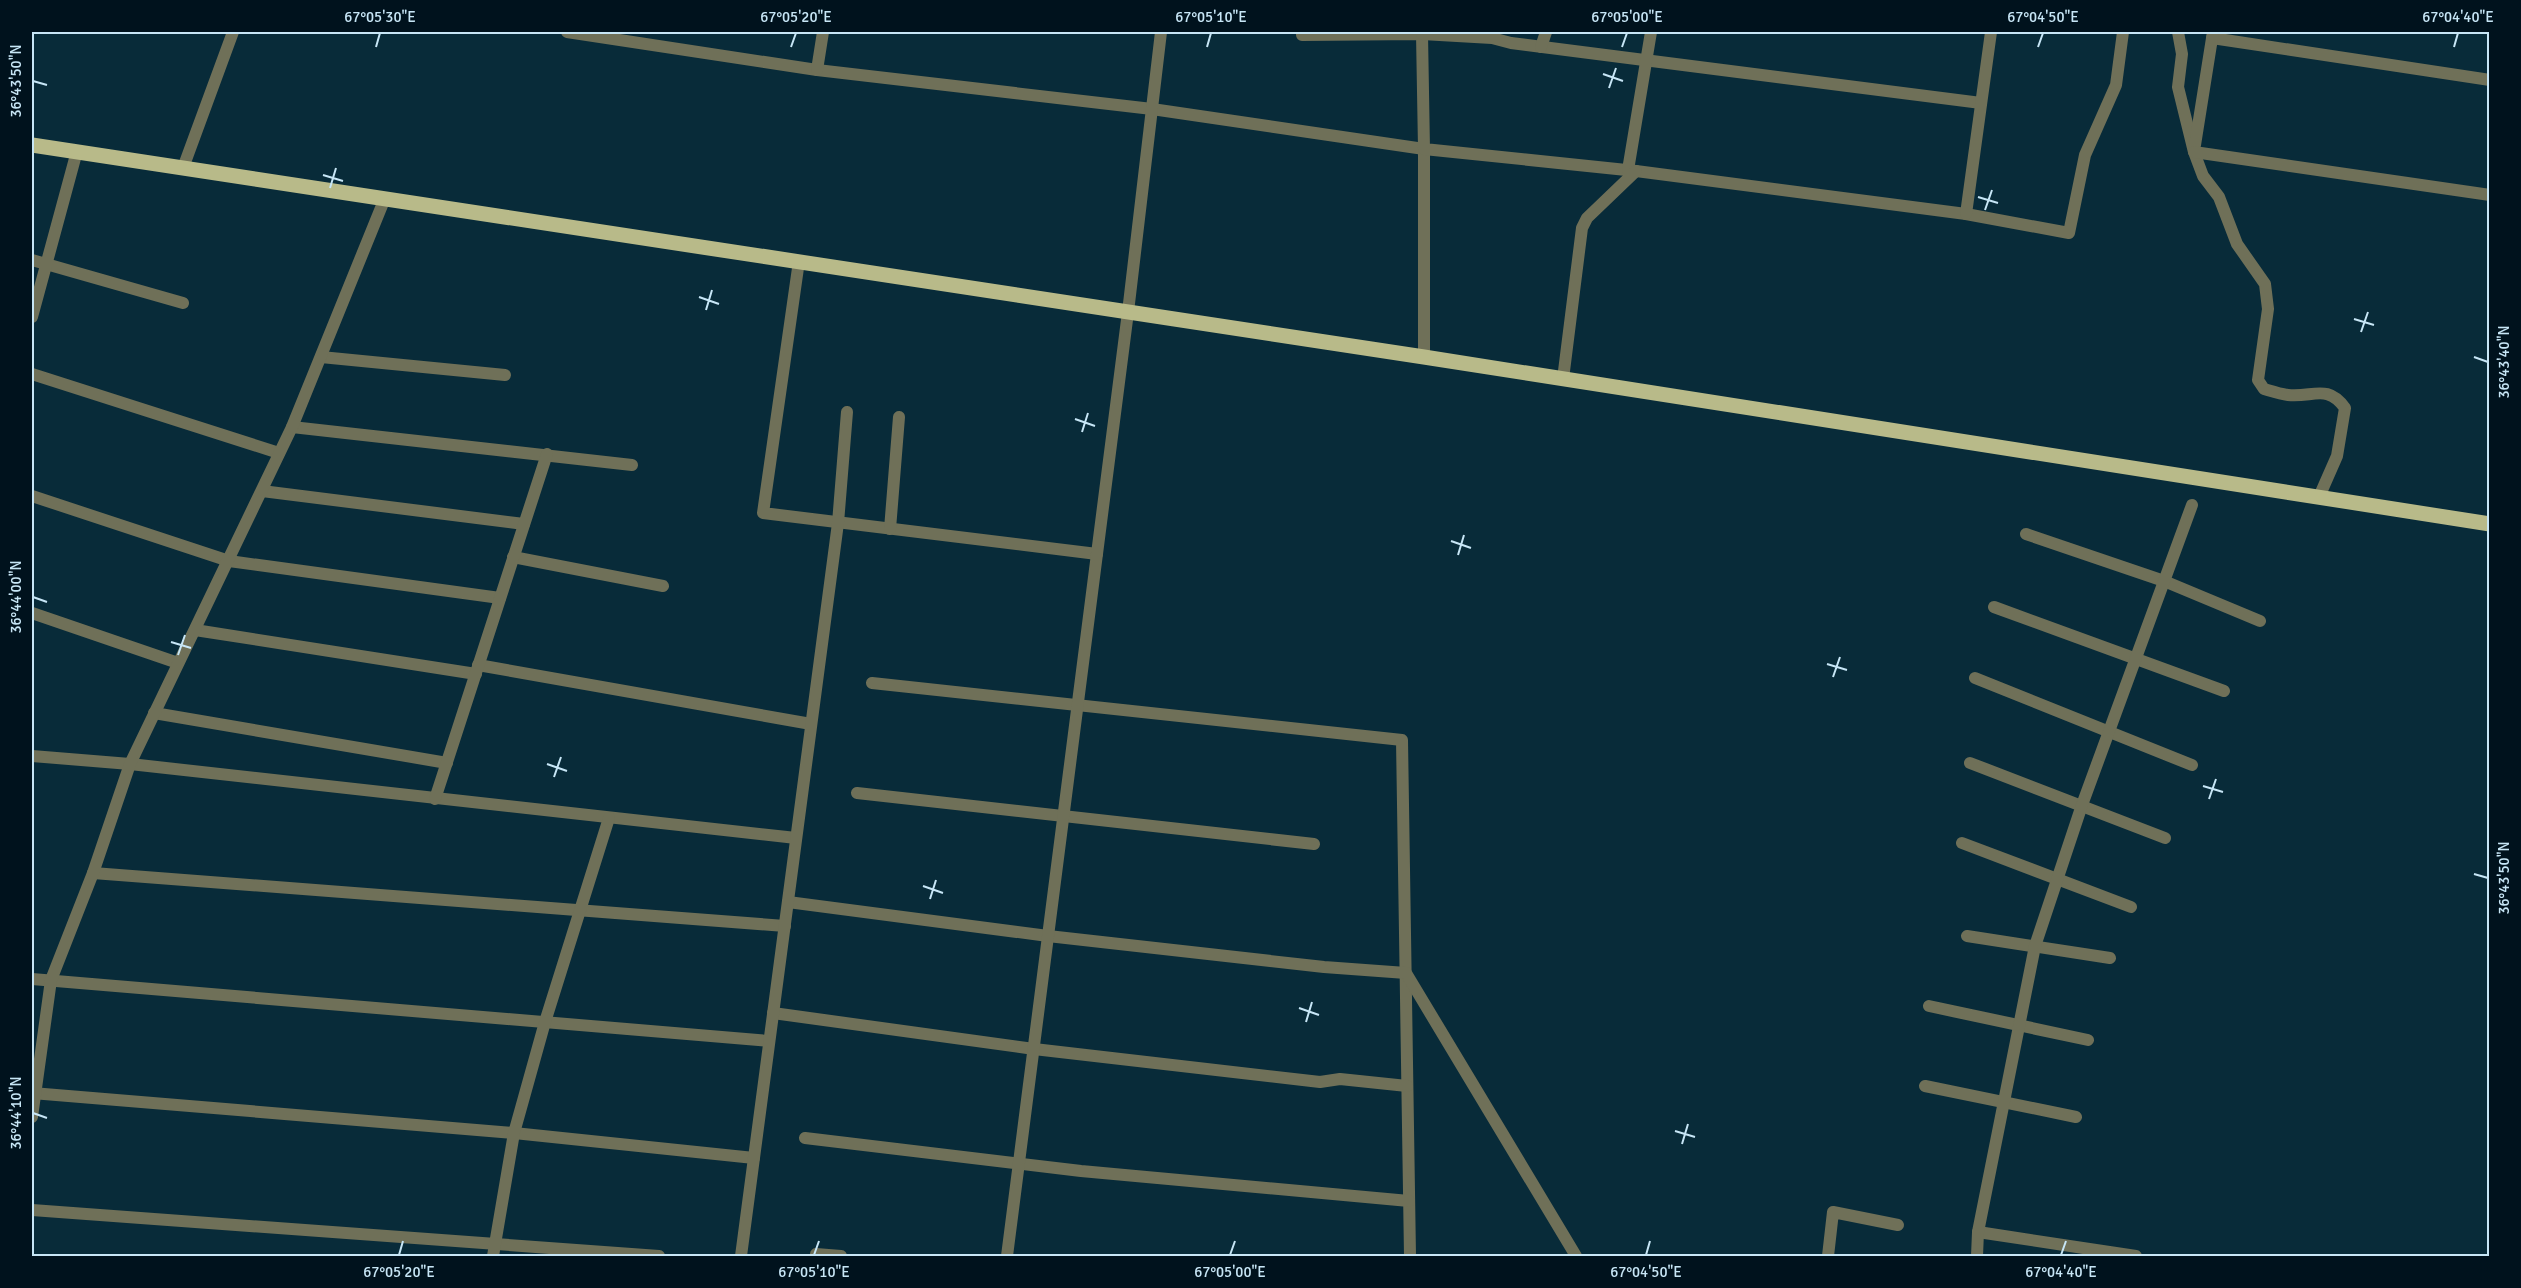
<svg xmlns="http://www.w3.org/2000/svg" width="2521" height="1288" font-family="Signika,sans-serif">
  <rect width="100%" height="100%" fill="#082b39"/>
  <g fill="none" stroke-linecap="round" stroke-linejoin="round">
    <!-- minor -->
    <g stroke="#6f7058" stroke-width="12">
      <path d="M567,32L817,70L1152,109L1424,149V357"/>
      <path d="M1302,32V35L1422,34L1424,149L1636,171L1966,214L2069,233L2085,155L2116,85L2123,32"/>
      <path d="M1422,32V34L1492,38L1511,43L1981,103"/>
      <path d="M2178,32L2182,54L2178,87L2194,152L2203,176L2219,197L2237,244L2265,284L2268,309L2258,380L2264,389C2271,391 2280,394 2288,395C2312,398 2327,383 2345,408L2337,456L2319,497"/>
      <path d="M2212,38L2490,80"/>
      <path d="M1541,47L1546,32"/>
      <path d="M817,70L823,32"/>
      <path d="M2195,145L2213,32"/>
      <path d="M2194,152L2490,195"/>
      <path d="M183,168L233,32"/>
      <path d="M1628,170L1651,32"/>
      <path d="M1966,214L1991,32"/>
      <path d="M32,260L183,303"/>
      <path d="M799,261L763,513L1097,554"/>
      <path d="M32,317L77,151"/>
      <path d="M321,357L505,375"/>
      <path d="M32,374L279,453"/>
      <path d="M1563,379L1582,228L1587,218L1636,171"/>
      <path d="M292,427L632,465"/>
      <path d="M262,491L524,524"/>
      <path d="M32,496L229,561L500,598"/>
      <path d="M890,529L899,417"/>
      <path d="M2026,534L2164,581L2260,621"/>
      <path d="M513,557L663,586"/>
      <path d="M1994,607L2224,691"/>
      <path d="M32,613L178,663"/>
      <path d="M195,630L476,674"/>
      <path d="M478,665L811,724"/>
      <path d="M1975,678L2192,765"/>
      <path d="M872,683L1402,740L1410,1256"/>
      <path d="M154,713L447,763"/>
      <path d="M32,756L130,764L796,838"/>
      <path d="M1970,763L2165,838"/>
      <path d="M857,793L1314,844"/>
      <path d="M435,799L547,454"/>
      <path d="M1962,843L2131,907"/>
      <path d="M93,873L785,926"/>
      <path d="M788,902L1048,936L1324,967L1406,973L1576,1256"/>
      <path d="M1967,936L2110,958"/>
      <path d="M32,979L769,1041"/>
      <path d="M1929,1006L2088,1040"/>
      <path d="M773,1013L1034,1049L1320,1082L1340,1079L1407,1086"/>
      <path d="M1925,1086L2076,1117"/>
      <path d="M32,1093L514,1133L754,1158"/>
      <path d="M32,1117L51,980L93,873L130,764L292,427L385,198"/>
      <path d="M805,1138L1081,1171L1409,1201"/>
      <path d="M32,1210L659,1256"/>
      <path d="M1978,1232L2136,1256"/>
      <path d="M816,1254L841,1256"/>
      <path d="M493,1256L514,1133L545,1022L609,818"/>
      <path d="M741,1256L838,523L847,412"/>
      <path d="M1007,1256L1128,312L1161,32"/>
      <path d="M1828,1256L1833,1212L1898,1225"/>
      <path d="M1977,1256L1978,1232L2035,946L2082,805L2192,505"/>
    </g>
    <!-- primary -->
    <path stroke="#b8ba89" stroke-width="15" d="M32,145L1424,357L2490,524"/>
  </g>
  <!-- ticks -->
  <path fill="none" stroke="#c7e6f6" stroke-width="2" d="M376,47L380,33M791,47L796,33M1207,47L1211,33M1622,47L1627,33M2038,47L2043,33M2454,47L2458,33M1603,74L1623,81M33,81L47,85M1609,88L1616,68M323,175L343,181M330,188L336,168M1978,197L1998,203M1985,210L1992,190M699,297L719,304M706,310L712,290M2354,319L2374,325M2361,332L2368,312M2474,357L2488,362M1075,419L1095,426M1082,432L1088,413M1451,541L1471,548M1458,555L1464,535M33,597L47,602M171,642L191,648M178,655L185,635M1827,664L1847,670M1833,677L1840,657M547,764L567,771M554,777L561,757M2203,786L2223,792M2209,799L2216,779M2474,874L2488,878M923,886L943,893M930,899L936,880M1299,1008L1319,1015M1306,1022L1312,1002M33,1113L47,1118M1675,1131L1695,1137M1682,1144L1688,1124M399,1255L403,1241M814,1255L819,1241M1230,1255L1235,1241M1646,1255L1650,1241M2061,1255L2066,1241"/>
  <!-- border -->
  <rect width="2521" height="1288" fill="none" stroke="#00121d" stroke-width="66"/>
  <rect x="33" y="33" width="2455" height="1222" fill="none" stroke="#c7e6f6" stroke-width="2"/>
  <g font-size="15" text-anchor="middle" fill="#c7e6f6">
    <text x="380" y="22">67°05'30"E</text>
    <text x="796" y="22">67°05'20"E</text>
    <text x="1211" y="22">67°05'10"E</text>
    <text x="1627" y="22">67°05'00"E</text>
    <text x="2043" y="22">67°04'50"E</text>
    <text x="2458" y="22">67°04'40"E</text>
    <text transform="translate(16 81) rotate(-90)" y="5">36°43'50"N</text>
    <text transform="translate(2504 362) rotate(-90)" y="5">36°43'40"N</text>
    <text transform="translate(16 597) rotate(-90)" y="5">36°44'00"N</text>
    <text transform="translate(2504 878) rotate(-90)" y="5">36°43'50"N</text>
    <text transform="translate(16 1113) rotate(-90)" y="5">36°44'10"N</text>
    <text x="399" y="1277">67°05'20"E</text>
    <text x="814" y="1277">67°05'10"E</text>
    <text x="1230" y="1277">67°05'00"E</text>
    <text x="1646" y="1277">67°04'50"E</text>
    <text x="2061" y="1277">67°04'40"E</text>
  </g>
</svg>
